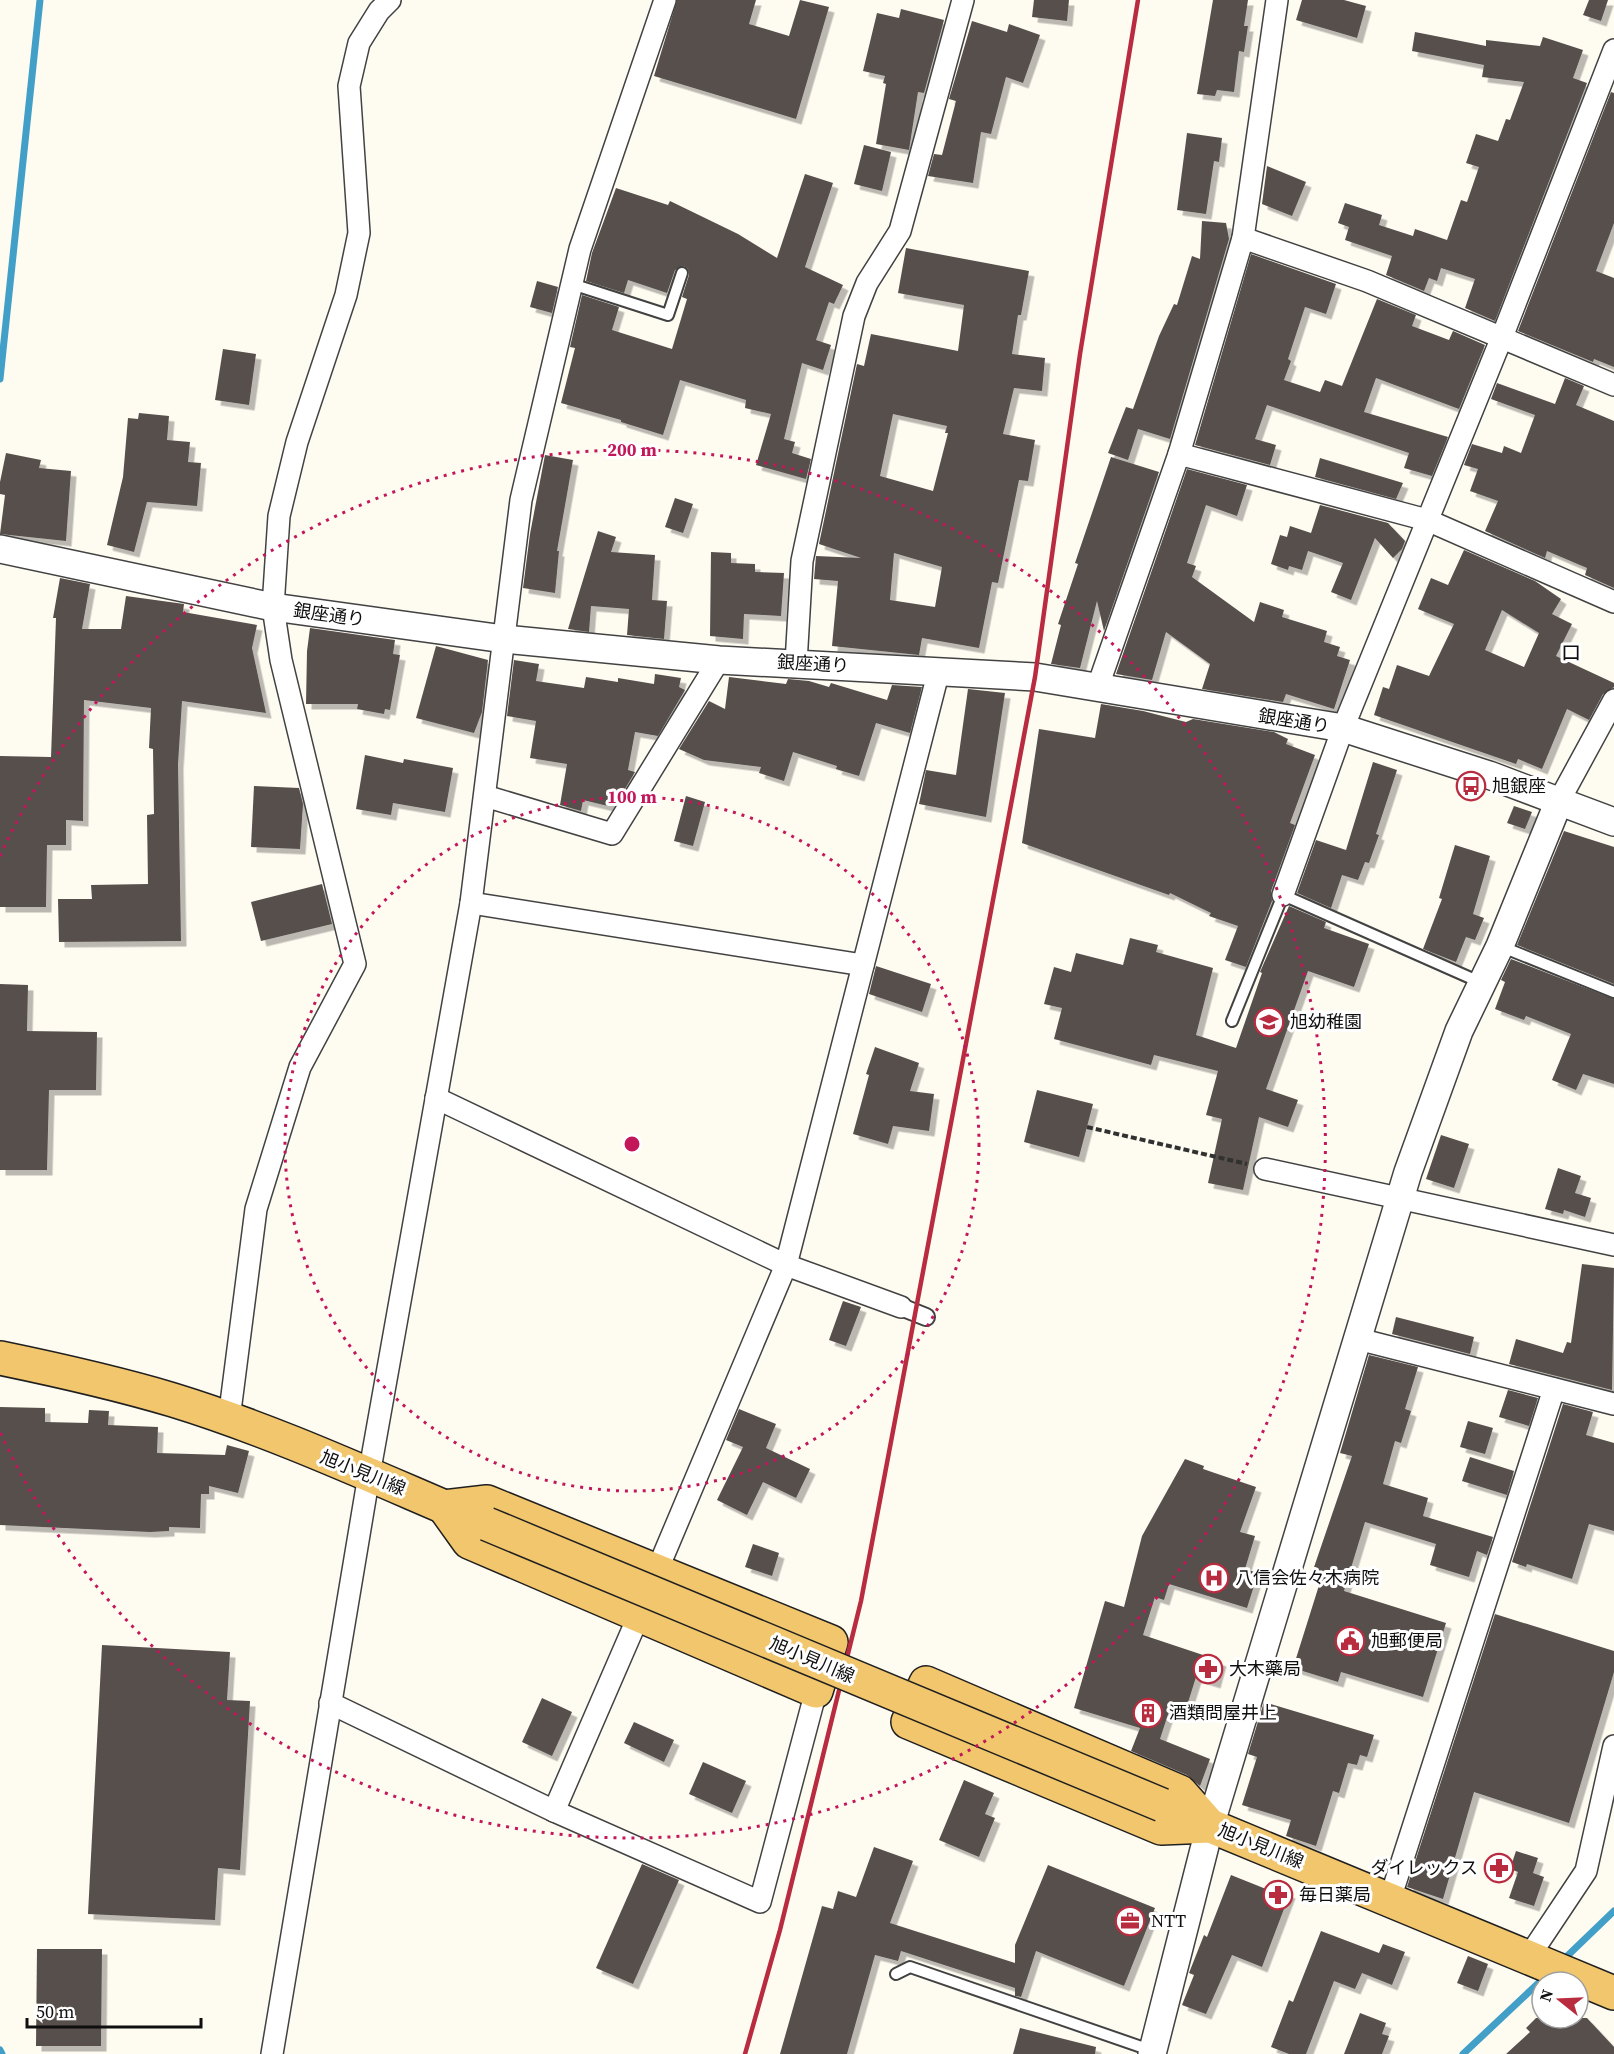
<svg xmlns="http://www.w3.org/2000/svg" width="1614" height="2054" font-family="'Source Serif 4','Noto Sans JP',serif">
  <defs>
    <filter id="shadow"><feDropShadow dx="5.5" dy="5.5" stdDeviation="0" flood-color="#0004"/></filter>
  </defs>
  <rect width="100%" height="100%" fill="#fefbf1"/>
  <g fill="none" stroke-linecap="round" stroke-linejoin="round">
    <!-- stream -->
    <g stroke="#429fc8" stroke-width="7">
      <path d="M0,379L40,0"/>
      <path d="M1561,1962L1614,1911"/>
      <path d="M0,2050L2,2054"/>
      <path d="M1463,2054L1546,1976"/>
    </g>
  </g>
  <!-- building -->
  <g fill="#574f4c" fill-rule="evenodd" filter="url(#shadow)">
    <path d="M677,0H756L749,24L789,36L800,0L829,7L796,119L654,76Z"/>
    <path d="M1034,0H1069L1067,21L1032,17Z"/>
    <path d="M1213,0H1248L1244,26H1248L1244,52L1239,51L1234,92L1217,90L1215,96L1197,94Z"/>
    <path d="M1302,0H1344L1366,6L1357,38L1296,20Z"/>
    <path d="M1589,0H1608L1601,21L1583,15Z"/>
    <path d="M901,9L944,20L924,93L918,92L909,150L876,144L886,84L883,83L885,76L863,71L877,13L899,18Z"/>
    <path d="M972,21L1007,32L1009,24L1040,35L1023,83L1006,77L991,134L981,132L973,183L928,176L934,154L942,155L956,101L949,99Z"/>
    <path d="M1415,32L1486,46V40L1540,46L1543,37L1583,50L1573,78L1587,83L1495,321L1465,308L1475,279L1441,268L1437,281L1429,278L1424,291L1386,275L1392,256L1345,240L1349,227L1338,223L1345,203L1382,215L1379,225L1413,236L1415,229L1447,240L1461,200L1467,202L1479,167L1466,163L1476,134L1498,141L1506,119L1510,120L1524,82L1482,77L1484,65L1412,51Z"/>
    <path d="M1611,92L1614,93V223L1596,271L1614,278V367L1594,359L1593,362L1518,331Z"/>
    <path d="M1187,133L1222,138L1219,162L1214,161L1206,214L1177,210Z"/>
    <path d="M864,145L891,152L882,191L854,184Z"/>
    <path d="M1267,166L1306,182L1292,216L1262,204Z"/>
    <path d="M805,174L833,183L805,267L843,285L834,304L829,302L816,340L831,345L823,370L802,363L784,439L795,442L792,453L811,459L806,479L756,465L771,414L745,408L746,400L680,380L663,435L621,422V420L561,403L575,348L570,347L582,295L619,307L612,330L672,349L687,299L682,297L689,275L688,269L684,266L675,270L667,293L628,280L624,293L586,281L592,253L616,188L668,205L670,201L738,234L777,258Z"/>
    <path d="M1202,221L1226,223L1229,239L1170,439L1138,429L1128,460L1108,453L1126,407L1133,409L1159,336L1174,304L1177,305L1192,256L1200,259Z"/>
    <path d="M906,248L1029,271L1021,315H1018L1012,354L1045,358L1042,391L1014,388L1003,434L1035,440L1028,481L1019,480L998,583L992,582L979,648L922,638L919,655L832,646L838,581L814,579L816,556L861,558L819,544L857,364L864,366L871,334L958,351L964,305L898,293ZM893,414L947,426L945,433H948L933,491L880,476ZM894,553L942,567L935,607L890,600Z"/>
    <path d="M1251,254L1336,284L1326,314L1305,307L1288,359L1291,361L1284,380L1320,392L1325,380L1342,386L1377,299L1416,315L1412,326L1449,340L1453,331L1485,345L1459,409L1376,378L1364,412L1448,437L1432,476L1404,468L1409,453L1267,405L1255,439L1276,445L1270,465L1195,445Z"/>
    <path d="M537,281L558,287L552,313L530,307Z"/>
    <path d="M223,349L256,354L249,405L215,400Z"/>
    <path d="M1565,378L1584,386L1576,405L1614,421V588L1585,575L1587,568L1547,551L1545,558L1485,531L1498,501L1470,491L1478,469L1464,465L1472,444L1502,453L1504,446L1521,453L1535,415L1491,399L1497,383L1555,404Z"/>
    <path d="M139,413L169,416L167,440L190,442L188,462L201,463L197,506L147,502L134,552L107,545L123,477L128,418L138,419Z"/>
    <path d="M6,453L41,460L39,468L71,471L66,541L0,534L5,495L0,494V482Z"/>
    <path d="M545,455L573,460L557,551H559L555,593L523,588L530,534Z"/>
    <path d="M1111,457L1159,472L1104,631L1097,601L1080,668L1051,664L1061,625L1058,624L1078,564L1075,563Z"/>
    <path d="M1320,458L1403,483L1396,499L1315,477Z"/>
    <path d="M1187,469L1247,485L1237,516L1206,505L1187,563L1196,566L1192,577L1254,622L1260,602L1284,610L1282,617L1327,631L1324,642L1340,647L1337,656L1350,660L1334,709L1286,694L1283,702L1202,689L1210,664L1166,632L1152,680L1116,674Z"/>
    <path d="M675,498L693,504L683,533L665,527Z"/>
    <path d="M1320,505L1388,523L1405,541L1402,549L1393,558L1375,538L1351,600L1331,592L1343,563L1308,551L1302,570L1289,566L1288,570L1271,564L1280,535L1287,537L1290,526L1311,533Z"/>
    <path d="M598,531L616,537L611,552L655,555L652,600L667,601L664,639L627,635L629,609L591,606L589,632L568,629Z"/>
    <path d="M1464,550L1535,581L1561,599L1552,614L1572,624L1556,656L1614,683V687L1603,694L1589,720L1567,709L1542,769L1518,759L1516,764L1374,715L1383,687L1389,689L1397,665L1429,676L1454,624L1418,609L1431,578L1448,585ZM1502,610L1539,633L1524,667L1485,650Z"/>
    <path d="M711,552L731,553V563L755,564V572L784,573L781,616L744,614L743,639L710,636Z"/>
    <path d="M60,578L90,584L82,629H121L126,596L184,604L183,612L257,625L252,648L266,713L182,701L178,764L181,941L59,942L58,899H92L91,885L148,884L147,815L154,814L153,749L149,748L151,708L84,700L83,821L66,820V845H47L46,907H0V756L51,757L56,618H53Z"/>
    <path d="M310,628L395,640L393,654L400,655L390,710L385,709L384,714L357,709L358,704H306L307,651Z"/>
    <path d="M436,646L488,660L482,712L474,733L416,718Z"/>
    <path d="M514,660L539,664L536,681L584,688L586,677L618,682V678L654,684L655,674L681,678L679,687L685,690L658,736L635,732L628,770L635,772L619,799L611,796L608,806L583,800L581,811L560,805L567,764L530,758L536,721L507,716Z"/>
    <path d="M729,677L786,684L788,679L809,681L829,687L831,683L887,700L892,685L922,687L910,733L876,723L859,776L836,769L837,766L793,752L784,781L759,773L761,767L704,760L679,749L709,701L725,709Z"/>
    <path d="M968,689L1005,693L986,817L919,804L926,770L956,775Z"/>
    <path d="M1101,704L1143,711L1186,722L1193,719L1274,732L1288,739L1286,744L1315,755L1290,823L1295,825L1271,891L1272,901L1246,967L1225,960L1238,926L1209,916L1211,913L1170,893L1169,895L1022,843L1039,729L1095,738Z"/>
    <path d="M365,755L403,763L404,759L453,768L445,812L393,803L391,815L356,809Z"/>
    <path d="M1373,762L1397,770L1376,834L1379,835L1369,863L1365,862L1358,880L1342,875L1331,908L1297,893L1316,840L1346,850Z"/>
    <path d="M254,786L299,788L303,804L300,849L251,847Z"/>
    <path d="M686,796L705,802L693,846L674,841Z"/>
    <path d="M1514,806L1532,812L1525,829L1507,823Z"/>
    <path d="M1564,831L1614,847V984L1517,945Z"/>
    <path d="M1455,845L1490,856L1473,914L1484,918L1475,940L1466,937L1456,962L1423,949L1442,899L1439,898Z"/>
    <path d="M322,884L332,924L261,941L251,902Z"/>
    <path d="M1289,906L1326,922L1324,928L1369,944L1354,987L1308,971L1266,1089L1298,1100L1288,1127L1259,1117L1243,1190L1208,1183L1222,1119L1206,1115L1218,1071L1154,1055L1151,1065L1054,1039L1062,1008L1044,1004L1054,967L1071,972L1076,953L1123,965L1130,938L1158,945L1156,952L1213,968L1196,1035L1236,1048L1262,973L1260,972Z"/>
    <path d="M1511,959L1614,999V1084L1583,1074L1576,1090L1552,1080L1571,1034L1526,1016L1524,1020L1495,1009L1505,982L1501,980Z"/>
    <path d="M876,966L931,984L922,1012L869,994Z"/>
    <path d="M0,984L28,985L27,1031L97,1032L96,1090H49L47,1170H0Z"/>
    <path d="M875,1047L919,1063L910,1091L934,1094L929,1131L893,1126L888,1144L853,1134L869,1075L866,1074Z"/>
    <path d="M1037,1090L1093,1104L1079,1157L1024,1142Z"/>
    <path d="M1441,1135L1469,1144L1454,1188L1426,1179Z"/>
    <path d="M1558,1168L1581,1176L1575,1193L1591,1198L1585,1217L1564,1210L1563,1214L1545,1209Z"/>
    <path d="M1582,1264L1614,1268L1612,1390L1509,1364L1516,1339L1563,1353L1567,1342L1571,1343Z"/>
    <path d="M843,1301L861,1307L846,1346L829,1340Z"/>
    <path d="M1396,1317L1474,1337L1470,1354L1392,1334Z"/>
    <path d="M1369,1355L1418,1367L1405,1409L1411,1411L1401,1443L1395,1441L1383,1484L1428,1498L1423,1516L1493,1537L1487,1555L1477,1551L1469,1577L1430,1565L1436,1544L1365,1522L1344,1591L1446,1623L1423,1697L1341,1672L1338,1682L1293,1668L1321,1579L1311,1576L1352,1456L1340,1453Z"/>
    <path d="M1508,1390L1538,1398L1529,1426L1499,1417Z"/>
    <path d="M1563,1404L1593,1412L1586,1435L1614,1443V1531L1589,1524L1572,1579L1527,1564L1526,1567L1512,1562Z"/>
    <path d="M0,1407L45,1408V1422L88,1423L89,1410L109,1411L108,1425L158,1427L157,1453L225,1455L227,1445L249,1451L238,1493L209,1486V1494H201L200,1528L169,1527V1531L150,1532L0,1525Z"/>
    <path d="M739,1409L776,1424L766,1448L810,1469L796,1498L763,1482L747,1515L717,1500L743,1447L726,1440Z"/>
    <path d="M1468,1421L1493,1428L1485,1454L1460,1447Z"/>
    <path d="M1470,1457L1514,1471L1507,1495L1462,1481Z"/>
    <path d="M1185,1459L1204,1466L1203,1469L1256,1487L1240,1532L1255,1536L1245,1569L1258,1573L1247,1608L1169,1584L1164,1600L1155,1597L1143,1635L1221,1661L1215,1683L1196,1677L1186,1709L1171,1705L1160,1739L1210,1759L1200,1786L1187,1775L1131,1751L1140,1728L1074,1708L1105,1601L1124,1607L1142,1536Z"/>
    <path d="M753,1544L779,1553L772,1576L745,1567Z"/>
    <path d="M1495,1614L1614,1651V1672L1569,1823L1474,1792L1443,1899L1407,1887Z"/>
    <path d="M102,1645L230,1652L227,1700L250,1701L240,1870L218,1868L215,1920L88,1914Z"/>
    <path d="M542,1698L572,1712L552,1756L522,1742Z"/>
    <path d="M1264,1702L1374,1735L1367,1757L1360,1755L1357,1765L1348,1763L1339,1793L1333,1791L1316,1846L1286,1836L1291,1820L1242,1805L1257,1757L1248,1754Z"/>
    <path d="M634,1722L674,1740L664,1762L624,1743Z"/>
    <path d="M703,1762L746,1781L732,1813L689,1794Z"/>
    <path d="M964,1780L994,1793L985,1814L995,1818L979,1857L939,1840Z"/>
    <path d="M874,1847L913,1861L890,1923L1015,1963V1945L1048,1865L1155,1908L1124,1986L1036,1951L1021,1997L1015,1996V1988L901,1951L898,1961L875,1955L847,2054H780L822,1906L833,1909L838,1891L856,1897Z"/>
    <path d="M1516,1851L1538,1858L1533,1873L1544,1877L1534,1906L1509,1898L1518,1872L1510,1869Z"/>
    <path d="M642,1864L679,1880L633,1984L596,1968Z"/>
    <path d="M1231,1875L1266,1889L1268,1885L1290,1893L1262,1967L1232,1955L1206,2014L1182,2005L1194,1975L1189,1973L1204,1935L1207,1937Z"/>
    <path d="M1321,1931L1379,1953L1383,1944L1405,1952L1392,1985L1362,1973L1355,1989L1334,1981L1306,2054H1289L1271,2047L1289,2000L1293,2002Z"/>
    <path d="M37,1949H102L101,2046H36Z"/>
    <path d="M1468,1956L1488,1964L1478,1991L1457,1983Z"/>
    <path d="M1360,2013L1386,2023L1382,2034L1389,2036L1382,2054H1344Z"/>
    <path d="M1536,2018H1587L1614,2047V2054H1506L1530,2032L1526,2028Z"/>
    <path d="M1020,2028L1096,2047L1095,2054H1013Z"/>
  </g>
  <g fill="none" stroke-linecap="round" stroke-linejoin="round">
    <!-- service casing -->
    <g stroke="#424242" stroke-width="14">
      <g id="service">
        <path d="M572,284L668,315L682,273"/>
        <path d="M1500,946L1614,992"/>
        <path d="M1232,1021L1283,895L1482,983"/>
        <path d="M896,1974L910,1967L1153,2051"/>
      </g>
    </g>
    <!-- pedestrian casing -->
    <g stroke="#424242" stroke-width="20">
      <path id="pedestrian" d="M901,1307L926,1317"/>
    </g>
    <!-- minor casing -->
    <g stroke="#424242" stroke-width="24">
      <g id="minor">
        <path d="M1243,238L1367,281L1614,385"/>
        <path d="M1179,454L1427,520L1614,602"/>
        <path d="M796,663L802,561L854,316L867,283L900,231L963,0"/>
        <path d="M1097,689L1179,454L1243,238L1277,0"/>
        <path d="M485,796L612,834L719,660"/>
        <path d="M1559,801L1614,700"/>
        <path d="M1283,895L1343,728L1502,337L1614,50"/>
        <path d="M471,903L863,965"/>
        <path d="M436,1098L786,1265L901,1307"/>
        <path d="M1265,1169L1614,1245"/>
        <path d="M1358,1339L1614,1404"/>
        <path d="M229,1419L256,1209L300,1067L355,964L281,660L273,607L279,516L297,442L346,295L359,233L349,86L359,43L379,11L390,0"/>
        <path d="M656,1573L786,1265L939,670"/>
        <path d="M330,1703L554,1811L760,1902L816,1691"/>
        <path d="M554,1811L639,1615"/>
        <path d="M1390,1899L1554,1389"/>
        <path d="M1528,1958L1586,1871L1614,1746"/>
        <path d="M272,2054L369,1475L471,903L521,500L580,249L665,0"/>
      </g>
    </g>
    <!-- tertiary casing -->
    <g stroke="#424242" stroke-width="30">
      <g id="tertiary">
        <path d="M0,549L273,607L504,639L719,660L1035,677L1343,728L1489,775L1614,822"/>
        <path d="M1152,2054L1210,1826L1408,1172L1459,1031L1500,946L1559,801"/>
      </g>
    </g>
    <!-- primary casing -->
    <g stroke="#202020" stroke-width="36">
      <g id="primary">
        <path d="M0,1358C58,1370 116,1383 173,1400C271,1430 369,1475 463,1515"/>
        <path d="M487,1502L831,1642L816,1691L469,1542L444,1507Z"/>
        <path d="M926,1683L1180,1792L1210,1826L1161,1828L908,1722Z"/>
        <path d="M1189,1817L1614,1993"/>
      </g>
    </g>
    <!-- path -->
    <path stroke="#313131" stroke-width="4" stroke-dasharray="6 3" stroke-linecap="butt" d="M1087,1127L1247,1164"/>
    <!-- service -->
    <use href="#service" stroke="#fff" stroke-width="10"/>
    <!-- pedestrian -->
    <use href="#pedestrian" stroke="#fff" stroke-width="16"/>
    <!-- minor -->
    <use href="#minor" stroke="#fff" stroke-width="21"/>
    <!-- tertiary -->
    <use href="#tertiary" stroke="#fff" stroke-width="27"/>
    <!-- primary -->
    <use href="#primary" stroke="#f2c66d" stroke-width="33"/>
    <!-- rail -->
    <path stroke="#b92c40" stroke-width="4.5" d="M745,2054L780,1930L861,1601L1035,677L1080,354L1138,0"/>
    <!-- primary-bridge casing -->
    <g stroke="#202020" stroke-width="36" stroke-linecap="butt">
      <path id="primary-bridge" d="M487,1524L1162,1805"/>
    </g>
    <!-- primary-bridge -->
    <use href="#primary-bridge" stroke="#f2c66d" stroke-width="33"/>
  </g>
  <!-- distance rings -->
  <g fill="none" stroke="#c2185b" stroke-width="3" stroke-dasharray="3 6">
    <circle cx="632" cy="1144" r="347"/>
    <path d="M0 856A694 694 0 1 1 0 1432"/>
  </g>
  <!-- icons -->
  <defs>
    <g id="bus-ring" transform="scale(1.5)"><circle r="9.5" fill="#fff" stroke="#b92c40" stroke-width="1.5"/><path d="M-5-6H5V4H4V6H2V4H-2V6H-4V4H-5ZM-3.5-4V0h7V-4ZM-3.5 1.2v1.5H-2V1.2ZM2 1.2v1.5H3.5V1.2Z" fill="#b92c40"/></g>
    <g id="school-ring" transform="scale(1.5)"><circle r="9.5" fill="#fff" stroke="#b92c40" stroke-width="1.5"/><path d="M0-5L7-2L0 1L-7-2ZM-4 1L0 2.5L4 1V4Q0 6-4 4Z" fill="#b92c40"/></g>
    <g id="hospital-ring" transform="scale(1.5)"><circle r="9.5" fill="#fff" stroke="#b92c40" stroke-width="1.5"/><path d="M-5-5h3v3.5h4V-5h3V5h-3V1.5h-4V5h-3Z" fill="#b92c40"/></g>
    <g id="civic-ring" transform="scale(1.5)"><circle r="9.5" fill="#fff" stroke="#b92c40" stroke-width="1.5"/><path d="M-.6-6.5H3V-4.5H.6V-3L4-1V1h2V6H-6V1h2V-1L-.6-3ZM-1.2 2.5V6h2.4V2.5Z" fill="#b92c40"/></g>
    <g id="pharmacy-ring" transform="scale(1.5)"><circle r="9.5" fill="#fff" stroke="#b92c40" stroke-width="1.5"/><path d="M-2-6h4v4h4v4h-4v4h-4v-4h-4v-4h4Z" fill="#b92c40"/></g>
    <g id="building-ring" transform="scale(1.5)"><circle r="9.5" fill="#fff" stroke="#b92c40" stroke-width="1.5"/><path d="M-4-6H4V6H1V3H-1V6H-4ZM-2.5-4.3h1.7v1.8h-1.7ZM.8-4.3h1.7v1.8H.8ZM-2.5-1h1.7V.8h-1.7ZM.8-1h1.7V.8H.8Z" fill="#b92c40"/></g>
    <g id="office-ring" transform="scale(1.5)"><circle r="9.5" fill="#fff" stroke="#b92c40" stroke-width="1.5"/><path d="M-6-3h4V-5.5h4V-3h4V5H-6ZM-1-4.5V-3h2v-1.5ZM-6 0V1H6V0Z" fill="#b92c40"/></g>
  </defs>
  <g fill-rule="evenodd">
    <use href="#bus-ring" x="1471" y="786"/>
    <use href="#school-ring" x="1269" y="1022"/>
    <use href="#hospital-ring" x="1214" y="1578"/>
    <use href="#civic-ring" x="1350" y="1641"/>
    <use href="#pharmacy-ring" x="1208" y="1669"/>
    <use href="#building-ring" x="1148" y="1713"/>
    <use href="#pharmacy-ring" x="1499" y="1868"/>
    <use href="#pharmacy-ring" x="1278" y="1895"/>
    <use href="#office-ring" x="1130" y="1921"/>
  </g>
  <g text-anchor="middle" stroke-width="6" stroke-linejoin="round" paint-order="stroke">
    <!-- street labels -->
    <g font-size="18" fill="#0f0f0f" stroke="#fff">
      <text transform="translate(329 615) rotate(8)" y="6">銀座通り</text>
      <text transform="translate(813 664) rotate(3)" y="6">銀座通り</text>
      <text transform="translate(1294 721) rotate(9)" y="6">銀座通り</text>
      <text transform="translate(363 1473) rotate(22)" y="6">旭小見川線</text>
      <text transform="translate(812 1660) rotate(23)" y="6">旭小見川線</text>
      <text transform="translate(1261 1846) rotate(22)" y="6">旭小見川線</text>
    </g>
    <!-- poi labels -->
    <g font-size="18" fill="#0f0f0f" stroke="#fff" text-anchor="start">
      <text x="1492" y="792">旭銀座</text>
      <text x="1290" y="1028">旭幼稚園</text>
      <text x="1235" y="1584">八信会佐々木病院</text>
      <text x="1371" y="1647">旭郵便局</text>
      <text x="1229" y="1675">大木藥局</text>
      <text x="1169" y="1719">酒類問屋井上</text>
      <text x="1478" y="1874" text-anchor="end">ダイレックス</text>
      <text x="1299" y="1901">毎日薬局</text>
      <text x="1151" y="1927">NTT</text>
    </g>
    <!-- quarter labels -->
    <g font-size="21" fill="#0f0f0f" stroke="#fff">
      <text x="1571" y="660">ロ</text>
    </g>
  </g>
  <circle cx="632" cy="1144" r="9" fill="#c2185b" stroke="#fff" stroke-width="3"/>
  <g font-size="18" text-anchor="middle" font-weight="bold" fill="#c2185b" stroke="#fff" stroke-width="6" stroke-linejoin="round" paint-order="stroke">
    <text x="632" y="456">200 m</text>
    <text x="632" y="803">100 m</text>
  </g>
  <!-- north arrow -->
  <g transform="translate(1560 2000) rotate(288)"><circle r="28" fill="#ffffff" stroke="#9f9f9f" stroke-width="1.5"/>
  <path d="M0-4.5L10 22L0 15L-10 22Z" fill="#b92c40"/>
  <text y="-9" font-size="16" font-weight="bold" text-anchor="middle" fill="#0f0f0f">N</text>
  </g>
  <!-- scale -->
  <path d="M27 2018v9h174v-9" fill="none" stroke="#0f0f0f" stroke-width="3"/>
  <text x="36" y="2018" font-size="18" fill="#0f0f0f" stroke="#ffffff" stroke-width="4.5" paint-order="stroke">50 m</text>
</svg>
